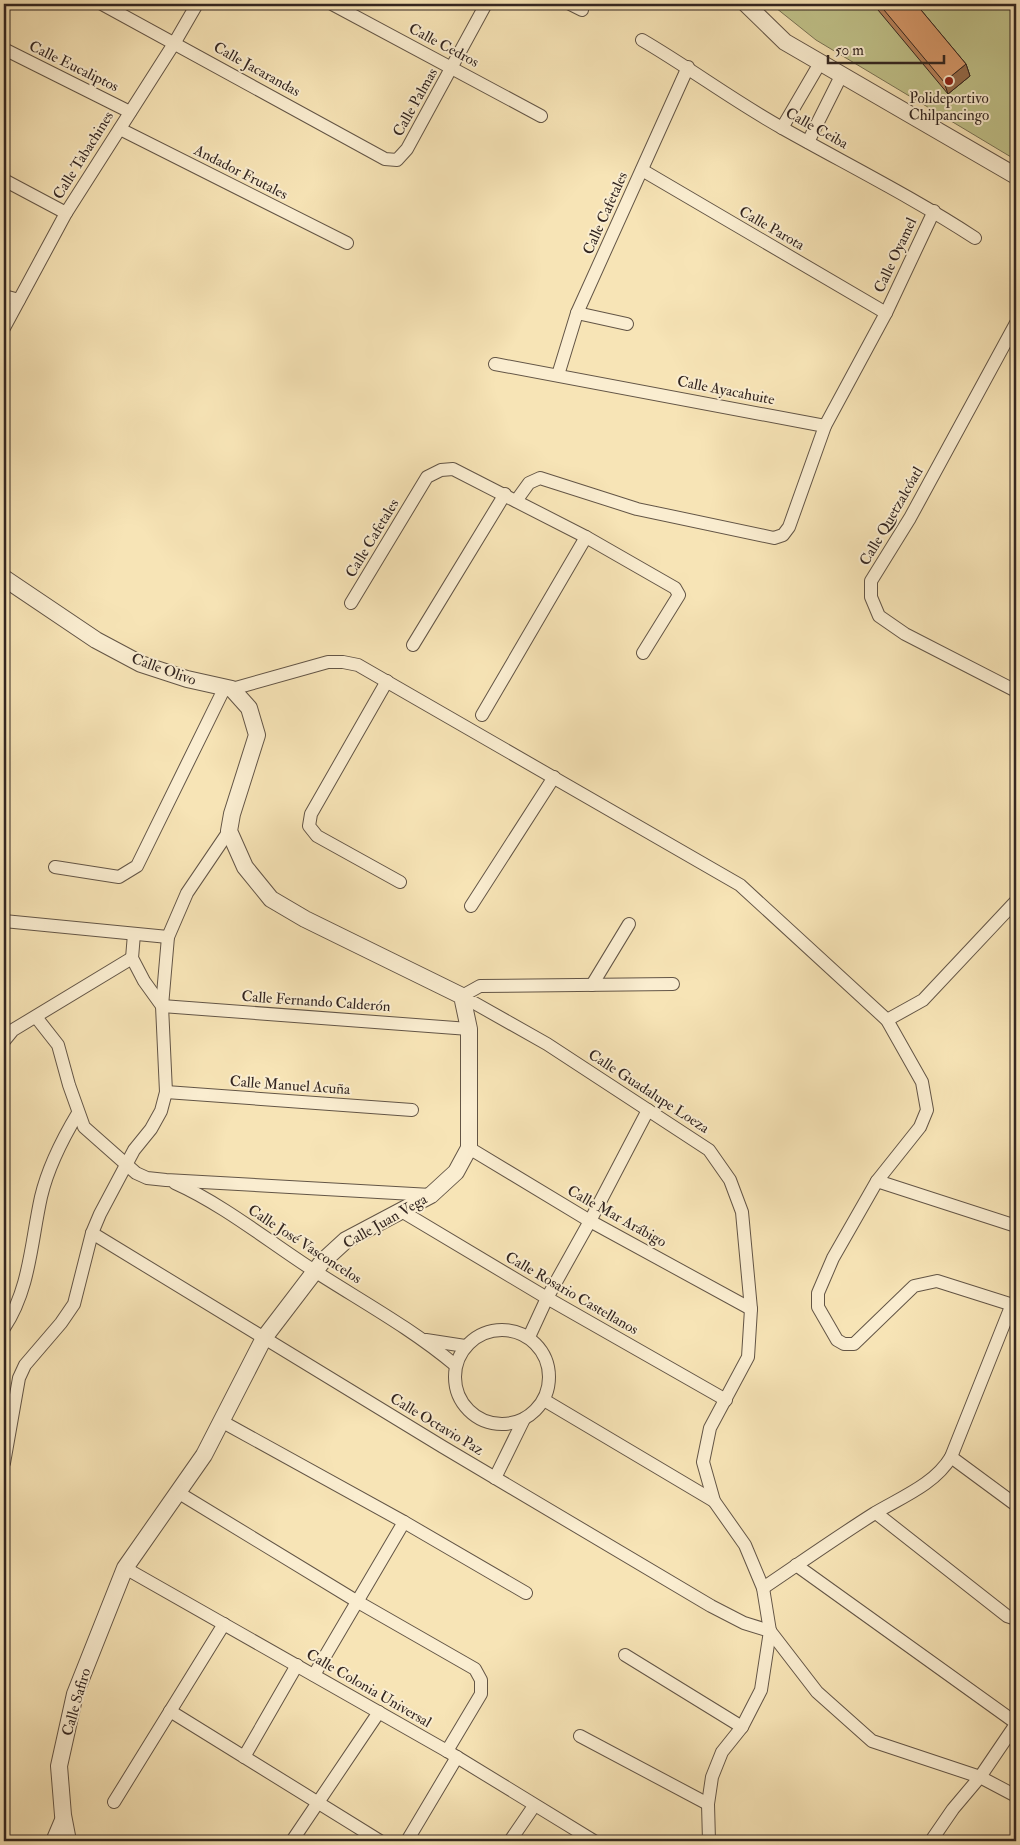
<svg xmlns="http://www.w3.org/2000/svg" width="1020" height="1845" font-family="'IM FELL Double Pica',serif">
  <rect width="100%" height="100%" fill="#f7e4b6"/>
  <filter id="stains"><feTurbulence type="fractalNoise" baseFrequency=".004" numOctaves="4"/><feColorMatrix values="0 0 0 0 .2 0 0 0 0 .09 0 0 0 0 .02 0 0 0 .5 -.17"/></filter>
  <radialGradient id="worn" r=".72"><stop offset=".6" stop-color="#630" stop-opacity="0"/><stop offset="1" stop-color="#630" stop-opacity=".3"/></radialGradient>
  <!-- green -->
  <path fill="#c1c38b" stroke="#7a7456" d="M771,4H1016V160L816,40Z"/>
  <g fill="none" stroke-linecap="round" stroke-linejoin="round">
    <!-- minor casing -->
    <g stroke="#635546" stroke-width="14">
      <g id="minor">
        <path d="M102,4L385,159L397,160L407,149L486,4"/>
        <path d="M332,4L541,116"/>
        <path d="M570,4L582,10"/>
        <path d="M642,40C690,68 735,102 784,129C848,165 914,198 975,238"/>
        <path d="M4,49L130,112"/>
        <path d="M782,128L820,63"/>
        <path d="M120,129L347,243"/>
        <path d="M808,142L841,76"/>
        <path d="M642,170L886,313"/>
        <path d="M4,180L66,213"/>
        <path d="M4,296L19,300"/>
        <path d="M577,313L627,324"/>
        <path d="M1016,323L910,518L871,581V597L879,616L905,634L1016,691"/>
        <path d="M4,328L66,213L175,42L197,4"/>
        <path d="M495,364L825,426"/>
        <path d="M558,375L577,313L688,67"/>
        <path d="M516,501L529,483L540,478L637,509L774,538L783,535L789,527L825,426L886,313L934,211"/>
        <path d="M351,603L427,477L441,470L453,469L586,537L675,588L679,595L643,653"/>
        <path d="M413,645L505,494"/>
        <path d="M387,681L311,814L309,826L317,836L400,882"/>
        <path d="M232,689L328,662H343L358,665L740,885L887,1020L922,1082L927,1110L920,1127L877,1181L833,1258L818,1293V1307L837,1340L844,1344H854L914,1286L937,1281L1016,1306"/>
        <path d="M482,715L586,537"/>
        <path d="M55,867L119,877L137,866L224,689"/>
        <path d="M471,906L554,777"/>
        <path d="M4,921L168,937"/>
        <path d="M134,934L132,958L144,981L162,1006L469,1029"/>
        <path d="M673,984L480,986L462,996L547,1044L709,1150L730,1180L742,1212L751,1309L748,1357L710,1428L703,1462L714,1501L745,1545L763,1588L770,1631L761,1690L742,1727L722,1752L712,1777L708,1804L709,1841"/>
        <path d="M592,985L629,924"/>
        <path d="M36,1017L58,1045L69,1085L84,1127L136,1173L147,1178L166,1180L431,1195"/>
        <path d="M887,1020L923,1000L1016,901"/>
        <path d="M4,1041L13,1030L132,958"/>
        <path d="M166,1092L412,1110"/>
        <path d="M469,1148L590,1221L751,1309"/>
        <path d="M877,1181L1016,1226"/>
        <path d="M175,1183C224,1205 268,1241 313,1270C361,1301 411,1328 455,1365"/>
        <path d="M403,1212L547,1298L726,1400"/>
        <path d="M92,1233L443,1447L711,1606L744,1623L770,1631"/>
        <path d="M4,1328C30,1289 31,1242 41,1197C48,1167 63,1138 78,1113"/>
        <circle cx="502" cy="1377" r="47"/>
        <path d="M529,1337L547,1298L590,1221L648,1110"/>
        <path d="M426,1340L465,1346"/>
        <path d="M544,1400L714,1501"/>
        <path d="M221,1421L404,1522L526,1593"/>
        <path d="M951,1457L1016,1505"/>
        <path d="M4,1463L19,1378L25,1365L61,1323L74,1304L92,1233L100,1214L134,1150L151,1129L161,1111L166,1092L162,1006L168,937L187,893L229,831"/>
        <path d="M495,1478L524,1419"/>
        <path d="M179,1493L358,1602L475,1669L481,1680V1694L447,1751"/>
        <path d="M876,1513L1007,1616L1016,1619"/>
        <path d="M796,1565L1016,1723"/>
        <path d="M125,1568L447,1751L594,1841"/>
        <path d="M763,1588C800,1563 837,1537 875,1513C902,1497 935,1484 951,1457L1012,1304"/>
        <path d="M770,1631L817,1692L872,1741L980,1777L1016,1796"/>
        <path d="M625,1655L742,1727"/>
        <path d="M314,1675L404,1522"/>
        <path d="M170,1711L380,1841"/>
        <path d="M580,1736L708,1804"/>
        <path d="M244,1757L297,1665"/>
        <path d="M114,1802L224,1624"/>
        <path d="M52,1841L63,1815"/>
        <path d="M292,1841L379,1712"/>
        <path d="M407,1841L457,1757"/>
        <path d="M510,1841L534,1806"/>
        <path d="M931,1841L953,1809L980,1777L1016,1724"/>
      </g>
    </g>
    <!-- tertiary casing -->
    <g stroke="#635546" stroke-width="18">
      <g id="tertiary">
        <path d="M746,4L785,42L1016,176"/>
        <path d="M4,578L96,640L141,664L187,679L232,689L249,708L257,735L232,814L229,831L245,867L271,899L305,919L462,996L469,1029V1148L456,1172L431,1195L346,1240L322,1262L264,1338L204,1455L125,1568L75,1694L59,1766L63,1815L68,1841"/>
      </g>
    </g>
    <!-- minor -->
    <use href="#minor" stroke="#faedd0" stroke-width="12"/>
    <!-- tertiary -->
    <use href="#tertiary" stroke="#faedd0" stroke-width="16"/>
  </g>
  <!-- wall -->
  <path fill="#b9845d" stroke="#322520" d="M873,4H916L966,64L970,76L948,94Z"/>
  <!-- shaded-wall -->
  <path fill="#966c4c" stroke="#322520" d="M966,64L970,76L948,94L944,82Z"/>
  <!-- building -->
  <path fill="#d79a6c" stroke="#322520" d="M879,4H916L966,64L944,82Z"/>
  <!-- markers -->
  <circle fill="#8f2418" stroke="#faedd0" stroke-width="2" cx="949" cy="81" r="5"/>
  <g text-anchor="middle" stroke-width="4" stroke-linejoin="round" paint-order="stroke">
    <!-- street labels -->
    <g font-size="15" fill="#322520" stroke="#faedd0">
      <text transform="translate(444 45) rotate(28)" y="5">Calle Cedros</text>
      <text transform="translate(74 66) rotate(26)" y="5">Calle Eucaliptos</text>
      <text transform="translate(257 69) rotate(29)" y="5">Calle Jacarandas</text>
      <text transform="translate(415 102) rotate(-61)" y="5">Calle Palmas</text>
      <text transform="translate(817 128) rotate(29)" y="5">Calle Ceiba</text>
      <text transform="translate(83 155) rotate(-58)" y="5">Calle Tabachines</text>
      <text transform="translate(241 172) rotate(27)" y="5">Andador Frutales</text>
      <text transform="translate(605 213) rotate(-66)" y="5">Calle Cafetales</text>
      <text transform="translate(772 228) rotate(30)" y="5">Calle Parota</text>
      <text transform="translate(895 255) rotate(-65)" y="5">Calle Oyamel</text>
      <text transform="translate(726 390) rotate(11)" y="5">Calle Ayacahuite</text>
      <text transform="translate(891 516) rotate(-60)" y="5">Calle Quetzalcóatl</text>
      <text transform="translate(372 538) rotate(-59)" y="5">Calle Cafetales</text>
      <text transform="translate(164 669) rotate(20)" y="5">Calle Olivo</text>
      <text transform="translate(316 1001) rotate(4)" y="5">Calle Fernando Calderón</text>
      <text transform="translate(290 1085) rotate(4)" y="5">Calle Manuel Acuña</text>
      <text transform="translate(649 1091) rotate(33)" y="5">Calle Guadalupe Loeza</text>
      <text transform="translate(617 1216) rotate(29)" y="5">Calle Mar Arábigo</text>
      <text transform="translate(385 1221) rotate(-30)" y="5">Calle Juan Vega</text>
      <text transform="translate(305 1244) rotate(33)" y="5">Calle José Vasconcelos</text>
      <text transform="translate(572 1293) rotate(30)" y="5">Calle Rosario Castellanos</text>
      <text transform="translate(437 1424) rotate(31)" y="5">Calle Octavio Paz</text>
      <text transform="translate(369 1688) rotate(30)" y="5">Calle Colonia Universal</text>
      <text transform="translate(76 1702) rotate(-74)" y="5">Calle Safiro</text>
    </g>
    <!-- poi labels -->
    <g font-size="15" fill="#322520" stroke="#faedd0">
      <text x="949" y="103">Polideportivo<tspan x="949" dy="17">Chilpancingo</tspan></text>
    </g>
  </g>
  <!-- margin -->
  <rect width="1020" height="1845" fill="none" stroke="#f7e4b6" stroke-width="20"/>
  <rect x="5" y="5" width="1010" height="1835" fill="none" stroke="#322520" stroke-width="2.5"/>
  <rect x="10" y="10" width="1000" height="1825" fill="none" stroke="#322520"/>
  <!-- scale -->
  <path d="M828 55v8h116v-8" fill="none" stroke="#322520" stroke-width="2.5"/>
  <text x="835" y="55" font-size="15" fill="#322520" stroke="#faedd0" stroke-width="4" paint-order="stroke">50 m</text>
  <rect width="100%" height="100%" filter="url(#stains)"/>
  <rect width="100%" height="100%" fill="url(#worn)"/>
</svg>
